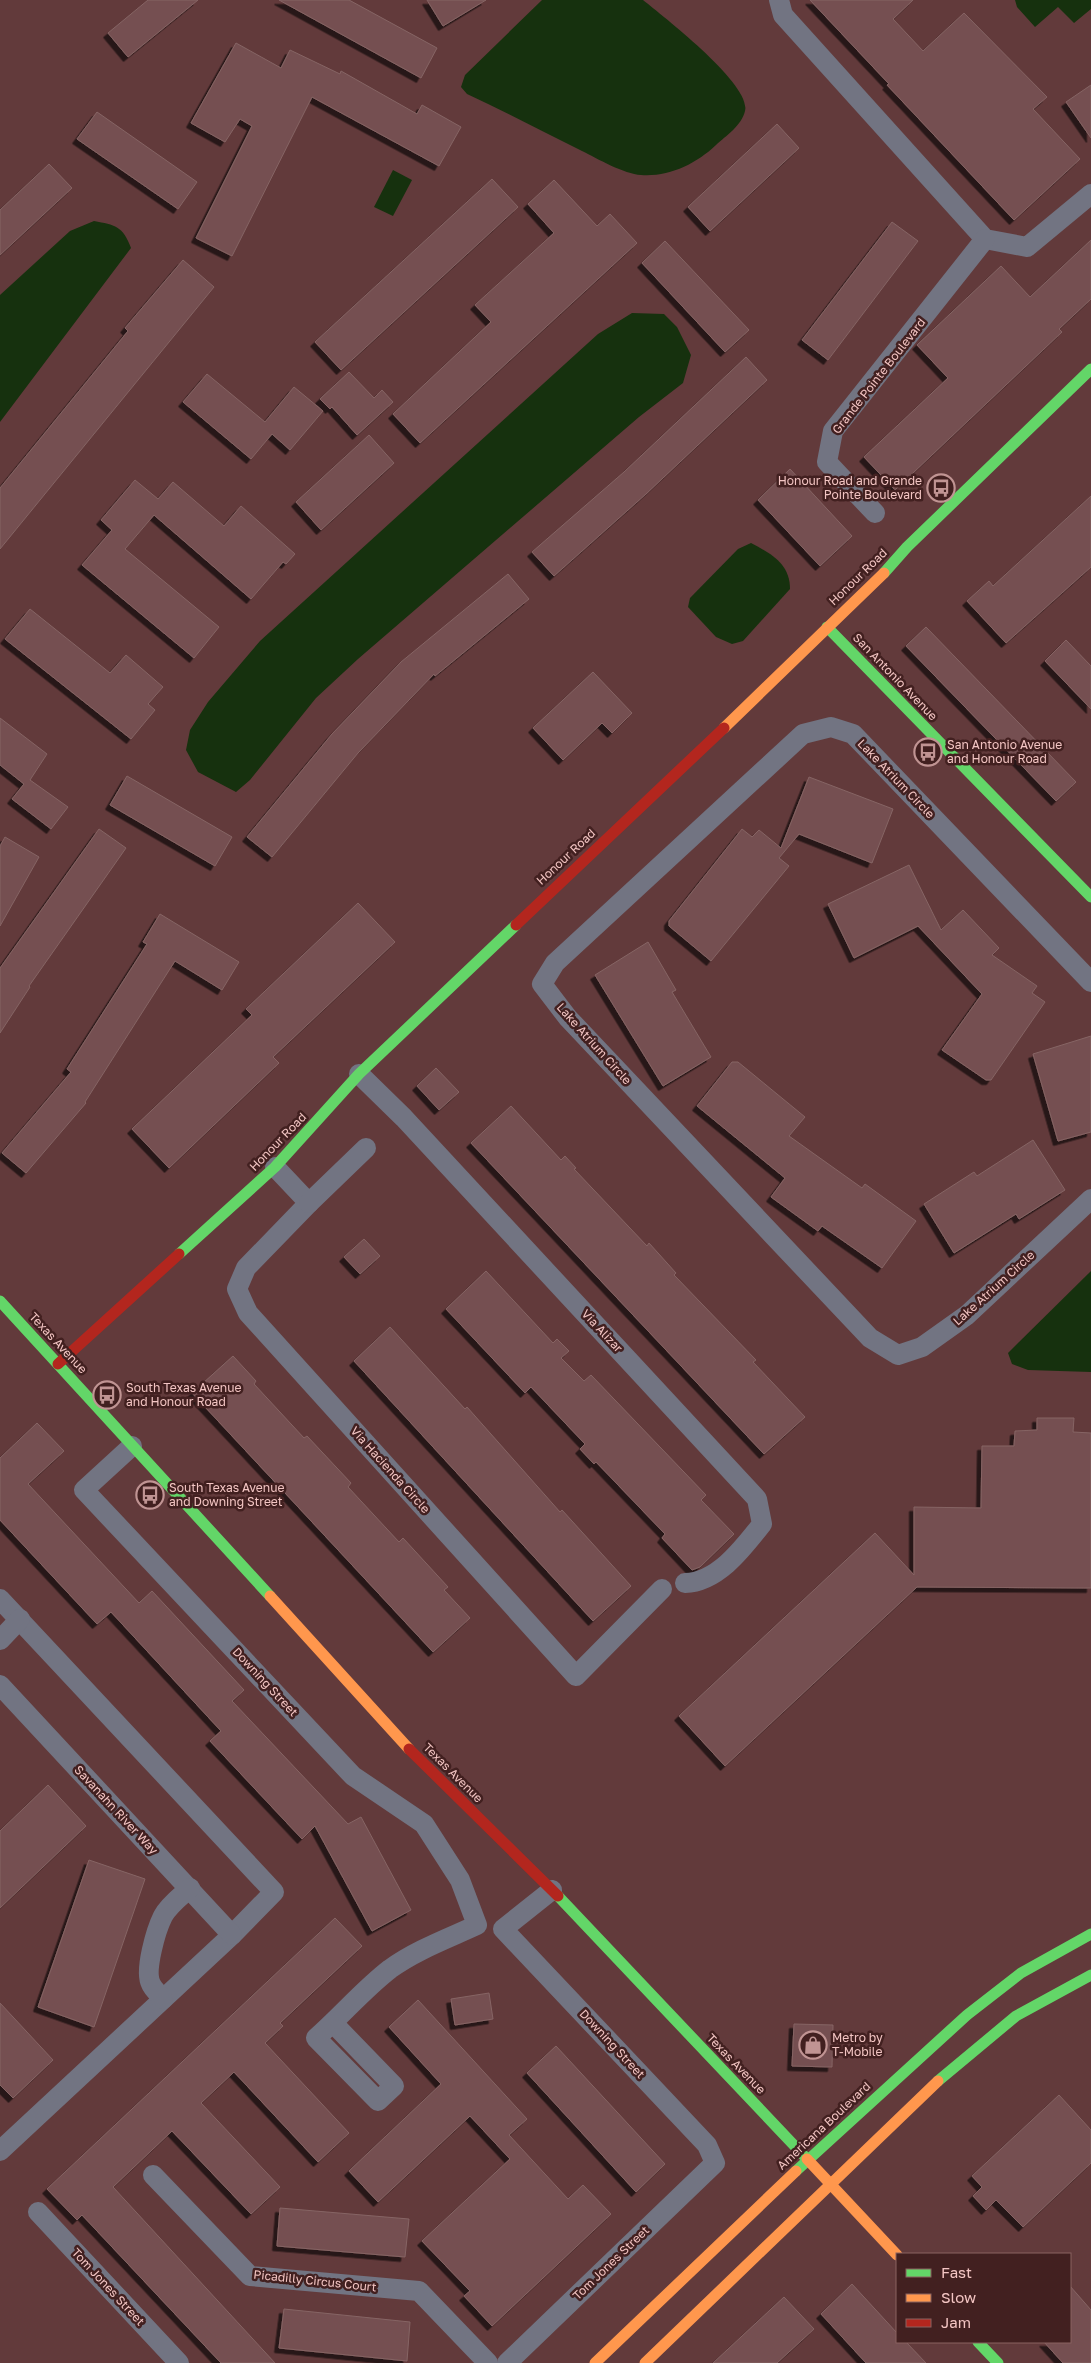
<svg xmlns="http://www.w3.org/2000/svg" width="1091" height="2363" font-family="'Golos Text',sans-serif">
  <defs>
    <filter id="shadow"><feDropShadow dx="-4.5" dy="4.5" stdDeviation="0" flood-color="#0009"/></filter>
  </defs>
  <rect width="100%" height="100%" fill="#623a3b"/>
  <!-- water -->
  <g fill="#16310e">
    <path d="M542,0H643C664,17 752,85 745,111C742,125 726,136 716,145C696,164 669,177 641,175C624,174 598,159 582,151C544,132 506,112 467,94L461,87L465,75Z"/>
    <path d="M1015,0H1091V9L1074,23L1058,7L1035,27L1017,7Z"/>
    <path d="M393,170L412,180L393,216L374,207Z"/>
    <path d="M94,221C115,225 123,226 131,248L0,422V295L70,231Z"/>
    <path d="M632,313L664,314L677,327L691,355L683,383L639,417L358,659L316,698L250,780L236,792L198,772L186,750L190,730L208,702L260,641L598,334Z"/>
    <path d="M751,543C772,554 790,564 790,589L743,641L732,644L716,637L688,607L690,598L738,549Z"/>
    <path d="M1091,1271V1372L1028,1370L1012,1364L1008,1353Z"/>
  </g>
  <!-- building -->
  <g fill="#745051" stroke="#866464" filter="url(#shadow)">
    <path d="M148,0H198L128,57L108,33Z"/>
    <path d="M279,0H349L437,48L421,78Z"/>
    <path d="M427,0H486L443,26Z"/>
    <path d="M810,0H913L893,19L923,51L964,13L1047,97L1033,109L1080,159L1014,220L887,85L889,84Z"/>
    <path d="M236,43L281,68L290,50L340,74L341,71L417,114L422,105L461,127L439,166L312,97L232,256L196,238L252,126L240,119L225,142L191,123Z"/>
    <path d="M1091,85V138L1066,102Z"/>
    <path d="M97,112L197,182L178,209L77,139Z"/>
    <path d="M777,124L799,148L710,231L688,207Z"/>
    <path d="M49,164L72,188L0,255V210Z"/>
    <path d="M492,179L518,207L341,370L315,342Z"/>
    <path d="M554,180L597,226L610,214L637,243L420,443L393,414L491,322L475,305L554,233L528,204Z"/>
    <path d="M892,222L918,241L828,360L802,340Z"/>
    <path d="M1091,240V299L1059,329L1062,332L895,490L864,457L948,378L917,345L1001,266L1030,297Z"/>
    <path d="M665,241L749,330L725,352L642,263Z"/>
    <path d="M183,260L214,287L0,549V488L128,331L125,328Z"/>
    <path d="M746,357L767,380L646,494L554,576L532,552L624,472Z"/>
    <path d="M349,372L374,398L382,390L393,402L357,435L332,407L330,409L320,399Z"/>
    <path d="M207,374L265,422L294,387L323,411L290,450L272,434L251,459L183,402Z"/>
    <path d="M369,435L394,463L321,530L296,502Z"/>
    <path d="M790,469L852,536L820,566L758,500Z"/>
    <path d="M135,480L158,499L173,482L224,526L241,506L295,554L286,564L283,562L251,599L154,515L125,549L219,627L194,658L82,565L112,530L101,520Z"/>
    <path d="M1091,496V567L1006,643L967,601L989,581L993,586Z"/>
    <path d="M508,574L529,599L435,676L434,674L358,753L272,857L247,837L332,734L401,662Z"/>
    <path d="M30,609L110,673L126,655L163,687L148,704L155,710L131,739L5,639Z"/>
    <path d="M926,627L1076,782L1056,801L906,646Z"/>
    <path d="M1066,640L1091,666V709L1045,661Z"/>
    <path d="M593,672L632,713L612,733L602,723L563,760L533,728Z"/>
    <path d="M0,718L47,754L30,780L68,807L51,829L12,799L24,784L0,765Z"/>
    <path d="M127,776L232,837L215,866L110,805Z"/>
    <path d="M809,777L893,809L872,863L799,834L779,858L789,866L711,961L669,926V921L742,829L752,837L759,830L781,848Z"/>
    <path d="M99,829L126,848L29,986L30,987L0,1033V968Z"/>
    <path d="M5,837L39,857L0,926V846Z"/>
    <path d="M909,865L941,930L963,910L999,948L992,955L1037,986L1032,993L1045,1002L991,1080H986L942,1050L982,994L918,926L854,958L828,904Z"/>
    <path d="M358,903L395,942L273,1057L279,1063L169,1168L132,1129L252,1015L246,1009Z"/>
    <path d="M160,914L239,962L222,990L175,961L85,1102L86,1103L26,1173L2,1153L71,1072L67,1069L147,944L143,942Z"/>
    <path d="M648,942L676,990L672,992L711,1057L663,1086L595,975Z"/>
    <path d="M1091,1036V1132L1058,1141L1033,1054Z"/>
    <path d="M732,1062H738L805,1117L789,1136L862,1188L865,1184L916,1221L882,1268L822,1226L818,1231L771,1197L785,1178L697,1106Z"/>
    <path d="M436,1068L459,1092L439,1110L417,1086Z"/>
    <path d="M511,1106L561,1160L565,1156L576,1168L574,1169L647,1246L649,1243L676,1273L674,1275L756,1360L753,1362L805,1417L764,1454L471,1143Z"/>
    <path d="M1033,1140L1065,1190L1019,1219L1016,1214L954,1253L924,1204L974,1172L977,1176Z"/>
    <path d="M364,1239L380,1256L360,1274L344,1257Z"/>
    <path d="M486,1271L553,1343L557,1339L569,1351L561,1358L584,1381L591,1375L706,1495L701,1500L734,1534L700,1567L692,1570L662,1538L665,1534L596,1462L594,1464L580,1449L585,1444L531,1387L525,1393L446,1309Z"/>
    <path d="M390,1327L465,1409L467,1407L560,1512L562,1510L631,1586L593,1621L354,1361Z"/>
    <path d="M233,1356L256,1381L254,1384L304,1438L307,1436L351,1483L348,1487L399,1542L403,1538L448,1587L444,1590L470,1618L433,1652L192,1393Z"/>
    <path d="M1037,1418H1074L1073,1432L1091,1433V1588L917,1587L725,1766L679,1716L875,1533L914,1575V1507L981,1508L982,1446H1014L1015,1431L1037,1430Z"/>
    <path d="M37,1423L64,1451L28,1484L139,1603L152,1591L244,1690L232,1701L348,1824L361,1817L411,1910L372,1931L315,1826L302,1839L210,1741L221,1731L111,1612L97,1624L0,1520V1458Z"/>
    <path d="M48,1785L86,1826L0,1908V1831Z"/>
    <path d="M89,1860L145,1879L94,2027L38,2007Z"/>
    <path d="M335,1918L362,1946L280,2023L283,2026L265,2043L349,2133L318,2162L234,2072L201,2103L280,2187L251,2214L172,2131L113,2187L275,2363H221L82,2215L77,2220L47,2189Z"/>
    <path d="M489,1993L493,2019L455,2025L451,1999Z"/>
    <path d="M418,2000L527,2119L509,2135L568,2199L583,2185L611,2214L492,2326L464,2296L470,2291L422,2241L510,2159L470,2116L378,2202L349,2171L441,2084L389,2027Z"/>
    <path d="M0,2003L53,2060L13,2098L0,2085Z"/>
    <path d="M794,2024L833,2025L832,2067L792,2066Z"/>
    <path d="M556,2046L665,2164L636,2192L527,2073Z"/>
    <path d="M1059,2095L1091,2130V2163L1023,2227L996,2200L986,2210L973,2196L982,2187L972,2176Z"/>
    <path d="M280,2208L409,2219L405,2257L277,2246Z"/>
    <path d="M852,2284L897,2333V2342H906L926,2363H866L821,2314Z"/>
    <path d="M1070,2286L1091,2310V2363H1063L1044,2342H1070Z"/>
    <path d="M784,2297L814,2329L777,2363H713Z"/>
    <path d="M284,2309L410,2322L407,2361L279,2348Z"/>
  </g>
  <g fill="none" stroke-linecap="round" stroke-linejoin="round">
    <!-- street -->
    <g stroke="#727482" stroke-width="20">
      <path d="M779,0L783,15L985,239L1027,247L1091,194"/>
      <path d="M875,513L827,462L833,431L985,239"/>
      <path d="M1091,982L853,734L831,727L803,734L555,963L542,984L568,1018L870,1338L898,1355L922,1347L967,1315L1091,1199"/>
      <path d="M359,1074L404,1118L757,1499L762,1524C743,1548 718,1582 685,1583"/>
      <path d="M275,1167L309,1203L246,1268L237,1289L248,1313L576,1676L662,1589"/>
      <path d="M309,1203L366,1148"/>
      <path d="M132,1446L84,1490L353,1776L424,1824L460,1880L477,1925C449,1938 416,1950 390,1969C364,1989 341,2016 316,2038L378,2101L394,2086L333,2023"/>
      <path d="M0,1599L274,1892L232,1935L0,2151"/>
      <path d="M0,1640L20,1619"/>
      <path d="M0,1685L232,1935"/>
      <path d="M163,1999C159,1994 153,1989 151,1984C144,1971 156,1930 163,1916C169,1905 180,1897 190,1888"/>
      <path d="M153,2175L250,2276L419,2291L488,2363"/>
      <path d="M38,2212L179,2363"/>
      <path d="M507,2363L715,2163L707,2145L503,1929L552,1890"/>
    </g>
    <!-- fast -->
    <g stroke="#63d668" stroke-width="11">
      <path d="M884,573L907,547L1091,369"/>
      <path d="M827,627L1091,897"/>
      <path d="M179,1254L275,1167L359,1074L516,925"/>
      <path d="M0,1301L270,1596"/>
      <path d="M558,1896L807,2159"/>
      <path d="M938,2081L1016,2016L1091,1975"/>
      <path d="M796,2171L967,2015L1021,1973L1091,1934"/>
      <path d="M978,2342L998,2363"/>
    </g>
    <!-- slow -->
    <g stroke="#ff974d" stroke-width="11">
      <path d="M724,728L884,573"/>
      <path d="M270,1596L409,1749"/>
      <path d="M807,2159L897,2255"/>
      <path d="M595,2363L796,2171"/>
      <path d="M645,2363L938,2081"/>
    </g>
    <!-- jam -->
    <g stroke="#b3261e" stroke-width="11">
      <path d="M516,925L724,728"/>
      <path d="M58,1364L179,1254"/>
      <path d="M409,1749L558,1896"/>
    </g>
  </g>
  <!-- icons -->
  <defs>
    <g id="bus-ring" transform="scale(1.4375)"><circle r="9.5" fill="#422020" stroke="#c09493" stroke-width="1.5"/><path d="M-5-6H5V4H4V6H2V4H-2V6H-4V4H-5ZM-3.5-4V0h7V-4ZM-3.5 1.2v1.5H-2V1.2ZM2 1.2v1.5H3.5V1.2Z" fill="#c09493"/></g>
    <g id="shop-ring" transform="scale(1.4375)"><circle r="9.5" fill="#422020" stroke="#c09493" stroke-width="1.5"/><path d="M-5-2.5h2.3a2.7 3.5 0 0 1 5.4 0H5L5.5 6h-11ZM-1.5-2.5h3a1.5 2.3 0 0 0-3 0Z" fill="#c09493"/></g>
  </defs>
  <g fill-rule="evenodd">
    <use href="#bus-ring" x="941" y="488"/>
    <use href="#bus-ring" x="928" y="752"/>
    <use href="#bus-ring" x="107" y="1395"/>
    <use href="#bus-ring" x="150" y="1495"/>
    <use href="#shop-ring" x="813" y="2045"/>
  </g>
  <g text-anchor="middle" stroke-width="5" stroke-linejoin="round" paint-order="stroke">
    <!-- street labels -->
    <g font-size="12" fill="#f3c5c3" stroke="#422020">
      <text transform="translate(879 376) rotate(-52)" y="4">Grande Pointe Boulevard</text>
      <text transform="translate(858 577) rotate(-44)" y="4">Honour Road</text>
      <text transform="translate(895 677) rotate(46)" y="4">San Antonio Avenue</text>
      <text transform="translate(896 779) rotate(46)" y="4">Lake Atrium Circle</text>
      <text transform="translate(566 857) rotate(-43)" y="4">Honour Road</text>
      <text transform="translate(594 1044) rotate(48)" y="4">Lake Atrium Circle</text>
      <text transform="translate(278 1142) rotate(-46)" y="4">Honour Road</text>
      <text transform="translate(994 1288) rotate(-42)" y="4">Lake Atrium Circle</text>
      <text transform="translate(602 1331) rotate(47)" y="4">Via Alizar</text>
      <text transform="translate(58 1343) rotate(47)" y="4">Texas Avenue</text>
      <text transform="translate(390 1470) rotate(48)" y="4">Via Hacienda Circle</text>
      <text transform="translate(265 1682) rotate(47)" y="4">Downing Street</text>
      <text transform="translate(453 1773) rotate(45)" y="4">Texas Avenue</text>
      <text transform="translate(116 1810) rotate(47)" y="4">Savanahn River Way</text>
      <text transform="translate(612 2044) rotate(47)" y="4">Downing Street</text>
      <text transform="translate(736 2064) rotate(46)" y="4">Texas Avenue</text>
      <text transform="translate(824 2126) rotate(-43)" y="4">Americana Boulevard</text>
      <text transform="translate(611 2263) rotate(-44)" y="4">Tom Jones Street</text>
      <text transform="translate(315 2281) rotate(6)" y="4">Picadilly Circus Court</text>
      <text transform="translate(108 2287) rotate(47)" y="4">Tom Jones Street</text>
    </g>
    <!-- poi labels -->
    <g font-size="12" fill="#f3c5c3" stroke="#422020" text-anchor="start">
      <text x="922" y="485" text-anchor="end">Honour Road and Grande<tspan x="922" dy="14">Pointe Boulevard</tspan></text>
      <text x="947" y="749">San Antonio Avenue<tspan x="947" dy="14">and Honour Road</tspan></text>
      <text x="126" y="1392">South Texas Avenue<tspan x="126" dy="14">and Honour Road</tspan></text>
      <text x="169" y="1492">South Texas Avenue<tspan x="169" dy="14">and Downing Street</tspan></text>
      <text x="832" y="2042">Metro by<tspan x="832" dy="14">T-Mobile</tspan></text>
    </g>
  </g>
  <!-- legend -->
  <rect x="896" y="2253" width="175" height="90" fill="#422020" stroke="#896261"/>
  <rect x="906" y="2269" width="25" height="8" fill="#63d668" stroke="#896261"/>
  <text x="941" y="2278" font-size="15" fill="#f3c5c3">Fast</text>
  <rect x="906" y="2294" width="25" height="8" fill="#ff974d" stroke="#896261"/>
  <text x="941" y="2303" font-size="15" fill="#f3c5c3">Slow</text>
  <rect x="906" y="2319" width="25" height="8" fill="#b3261e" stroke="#896261"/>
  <text x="941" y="2328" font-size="15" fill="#f3c5c3">Jam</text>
</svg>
